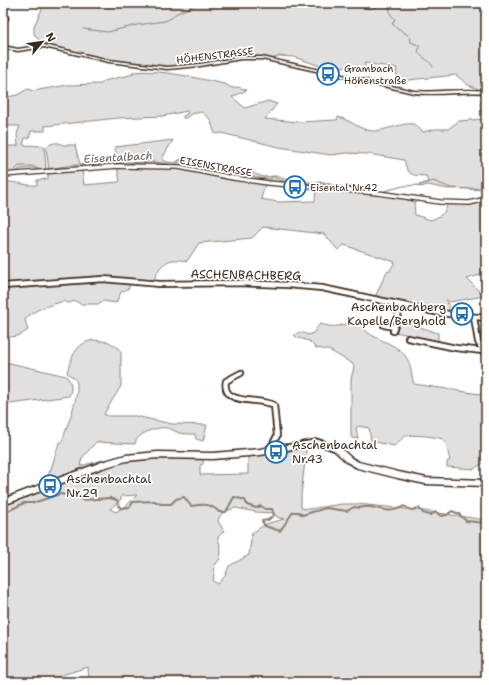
<svg xmlns="http://www.w3.org/2000/svg" width="489" height="685" font-family="'Shantell Sans',sans-serif">
  <rect width="100%" height="100%" fill="#fff"/>
  <filter id="ink" filterUnits="userSpaceOnUse"><feTurbulence type="fractalNoise" baseFrequency=".025" numOctaves="2"/><feDisplacementMap in="SourceGraphic" scale="8" xChannelSelector="R" yChannelSelector="G"/><feConvolveMatrix kernelMatrix="1 2 1 2 8 2 1 2 1" color-interpolation-filters="sRGB"/></filter>
  <g filter="url(#ink)">
    <!-- green -->
    <g fill="#e2e0de" stroke="#8e857e" fill-rule="evenodd">
      <path d="M37,3H215L226,6L233,3H365L360,6L370,9L376,7L368,3H486V188L448,189L428,185L421,187L417,186L428,182L426,176C411,175 408,176 404,160L368,154L346,153L331,155L279,147L221,133L215,134L210,119L202,112L191,114L186,118H183V116L188,113L187,111L163,116L118,118L45,126V131H31L29,138H25L23,145L44,146L46,168L42,171H36L34,168L20,169L13,174H3V146H18L17,134L20,126H3V98L17,95L28,89L33,91L68,85L101,84L104,81L134,74L132,72C164,69 194,78 225,84L232,88L238,87L247,90L232,97L245,108L268,101L277,104L265,119L299,122L337,120L338,117C351,120 359,130 373,131C384,131 405,122 413,124C417,125 420,130 423,132L435,129H448L459,121L483,119L480,104L482,96L481,90L468,85L456,75L399,81L396,72L397,68L364,63L368,72L324,63L320,66L294,57L279,56L272,59C245,51 216,63 190,66C151,69 112,61 75,52C61,48 42,47 34,34V26L42,9Z"/>
      <path d="M173,140L163,157V161L175,163L179,160L188,158L212,164L220,167L227,172L252,173L264,177L276,176L293,182H323L336,186L377,190L338,188L321,184L316,186L282,184L274,181L260,180L247,177L239,178L222,175L209,167L186,161L179,165L157,164L119,165L49,170L46,147C51,143 58,141 63,145H76L75,146L80,164L116,163L115,147Z"/>
      <path d="M117,167H179L265,184L261,199L278,202L315,201L316,189C348,191 384,190 414,202L415,215L431,220C440,216 446,214 447,204C460,204 470,204 482,201L484,194L486,193V273L467,279L484,296L450,302L446,300L451,311L449,314L375,297L387,271L389,272L395,262L344,245L338,250L324,234L263,227L252,238L199,243L187,261C167,257 161,263 153,281L130,280L129,288L121,292L116,303L103,301L98,304H81L75,301L68,303L63,301C50,306 34,308 25,320L28,330C18,338 14,336 3,338V182C16,181 23,186 37,185V180L48,179V172L82,170L84,185L119,182L120,181Z"/>
      <path d="M399,320L438,333V341L395,332Z"/>
      <path d="M356,322L361,324C368,340 394,340 406,357C411,364 411,375 414,384L486,395V461L474,469L447,467V462L450,460C447,453 449,446 443,439C435,437 411,433 404,437C400,440 398,443 394,446L371,441L369,428L358,426L356,428L358,439L352,438L351,436V379L354,367L353,364L329,350L316,348L309,341L296,337L294,335L300,332L309,335L313,333L320,324C337,329 340,325 356,322Z"/>
      <path d="M94,340L109,342L118,348L121,353V386L104,414L108,416H135L172,424L207,425L203,441L196,439L195,434C190,434 184,434 179,433C175,431 171,429 167,428C157,426 136,434 135,444L96,442L82,458L80,466L107,459L108,462L43,485L51,469L59,443L62,442C66,428 79,398 77,384C76,378 71,376 67,373C71,357 77,342 94,340Z"/>
      <path d="M10,363L66,376C71,381 73,389 69,396L3,405V364Z"/>
      <path d="M307,444L301,495V508L309,509L342,504H358L425,511L486,520V682H89L88,667L39,682H3V503L94,470L139,458L203,457V464L200,465V475L248,474V454ZM137,495L126,506L116,512L110,509L121,499V496ZM236,508L256,512L274,513L277,517L284,519L266,524L252,533L249,555L229,566L225,576L218,584L213,581L215,565L220,559L221,551L218,537L224,531L218,521C220,512 228,510 236,508Z"/>
    </g>
    <g fill="none" stroke-linecap="round" stroke-linejoin="round">
      <!-- stream-far1 -->
      <g stroke="#887e77" stroke-width="1">
        <path d="M383,3L389,7L391,15L395,19L392,24L408,35"/>
        <path d="M83,29L108,32L137,25L165,21L173,17L175,14L191,7L195,3"/>
        <path d="M410,37L411,42L420,46L418,52C422,58 431,61 433,67"/>
        <path d="M12,173L19,166H32L40,170L73,165H103L122,162L145,163L148,161L175,165L181,160H193L211,165L210,167L218,169L228,175L248,174L257,178L271,179L272,176C288,186 307,184 325,182L323,184L381,192L403,186L421,185L433,181L451,188L486,190"/>
      </g>
      <!-- stream -->
      <path stroke="#887e77" stroke-width="2" d="M3,511H8L24,503H33L60,494L78,497L83,500L110,498L117,500L120,508L130,507L133,502L154,501L161,504H171L176,499L184,497L191,506C203,504 210,503 219,512H226L234,497L245,500L247,505L256,508L261,506L265,509H272L274,515L268,520L262,521L265,526L280,531L293,512H299L302,515L326,508L347,511L354,507C361,509 364,506 370,507C382,509 392,514 404,506L411,510L419,508L423,513L430,515L436,512L441,516L447,515L452,511L459,514L466,521L486,523"/>
      <!-- street-far3 casing -->
      <g stroke="#3b2a1e" stroke-width="5">
        <path id="street-far3" d="M3,20L7,18"/>
      </g>
      <!-- street-far2 casing -->
      <g stroke="#3b2a1e" stroke-width="6">
        <path id="street-far2" d="M3,175L118,166L179,167L233,178L268,183L378,193L440,202L469,203L486,199"/>
      </g>
      <!-- street-far1 casing -->
      <g stroke="#3b2a1e" stroke-width="8">
        <g id="street-far1">
          <path d="M3,286L103,279L160,284L237,283L288,285L322,288L440,313L486,318"/>
          <path d="M474,317L478,342L486,355"/>
          <path d="M384,325L394,327"/>
          <path d="M393,331L401,306"/>
          <path d="M408,338L456,348L483,351"/>
          <path d="M241,373L226,381C221,406 258,397 274,405L277,436L270,449"/>
          <path d="M279,449L318,442L337,449"/>
        </g>
      </g>
      <!-- street casing -->
      <g stroke="#3b2a1e" stroke-width="9">
        <g id="street">
          <path d="M336,448L349,460L358,465L398,475L426,481L486,483"/>
          <path d="M268,451L270,448"/>
          <path d="M3,502L102,465L126,458L158,455L213,456L260,452L285,448"/>
        </g>
      </g>
      <!-- secondary casing -->
      <g stroke="#3b2a1e" stroke-width="3">
        <path id="secondary" d="M44,45L109,60L167,67L200,64L241,57H262L414,91C438,93 462,88 486,91V93C462,91 438,96 414,93L262,59H241L200,66L167,69L109,62L44,47L18,51L3,48V46L18,49Z"/>
      </g>
      <!-- street-far3 -->
      <use href="#street-far3" stroke="#fff" stroke-width="3"/>
      <!-- street-far2 -->
      <use href="#street-far2" stroke="#fff" stroke-width="3.5"/>
      <!-- street-far1 -->
      <use href="#street-far1" stroke="#fff" stroke-width="4.5"/>
      <!-- street -->
      <use href="#street" stroke="#fff" stroke-width="6"/>
      <!-- secondary -->
      <use href="#secondary" fill="#fff" fill-rule="evenodd"/>
    </g>
  </g>
  <!-- icons -->
  <defs>
    <g id="bus-ring" transform="scale(1.15)"><circle r="9.5" fill="#fff" stroke="#1f6fb2" stroke-width="1.5"/><path d="M-5-6H5V4H4V6H2V4H-2V6H-4V4H-5ZM-3.5-4V0h7V-4ZM-3.5 1.2v1.5H-2V1.2ZM2 1.2v1.5H3.5V1.2Z" fill="#1f6fb2"/></g>
  </defs>
  <g fill-rule="evenodd">
    <use href="#bus-ring" x="328" y="74"/>
    <use href="#bus-ring" x="295" y="187"/>
    <use href="#bus-ring" x="462" y="314"/>
    <use href="#bus-ring" x="276" y="452"/>
    <use href="#bus-ring" x="50" y="486"/>
  </g>
  <g text-anchor="middle" stroke-width="3.5" stroke-linejoin="round" paint-order="stroke">
    <!-- far-street labels -->
    <g font-size="10" fill="#3b2a1e" stroke="#fff">
      <text transform="translate(215 55) rotate(-7)" y="4">HÖHENSTRASSE</text>
      <text transform="translate(216 166) rotate(10)" y="4">EISENSTRASSE</text>
    </g>
    <!-- far-poi labels -->
    <g font-size="10" fill="#3b2a1e" stroke="#fff" text-anchor="start">
      <text x="344" y="72">Grambach<tspan x="344" dy="12">Höhenstraße</tspan></text>
      <text x="310" y="191">Eisental Nr.42</text>
    </g>
    <!-- far-water labels -->
    <g font-size="11" font-style="italic" fill="#685b52" stroke="#fff">
      <text transform="translate(118 157) rotate(-3)" y="4">Eisentalbach</text>
    </g>
    <!-- street labels -->
    <g font-size="12" fill="#3b2a1e" stroke="#fff">
      <text transform="translate(246 275) rotate(1)" y="4">ASCHENBACHBERG</text>
    </g>
    <!-- poi labels -->
    <g font-size="12" fill="#3b2a1e" stroke="#fff" text-anchor="start">
      <text x="446" y="311" text-anchor="end">Aschenbachberg<tspan x="446" dy="14">Kapelle/Berghold</tspan></text>
      <text x="292" y="449">Aschenbachtal<tspan x="292" dy="14">Nr.43</tspan></text>
      <text x="66" y="483">Aschenbachtal<tspan x="66" dy="14">Nr.29</tspan></text>
    </g>
  </g>
  <!-- margin -->
  <rect width="489" height="685" fill="none" stroke="#fff" stroke-width="16"/>
  <rect x="8" y="8" width="473" height="669" fill="none" stroke="#3b2a1e" stroke-width="1.5" filter="url(#ink)"/>
  <!-- north arrow -->
  <g transform="translate(42 42) rotate(61)" stroke="#ffffff" stroke-width="3" paint-order="stroke">
  <path d="M0-3L7 15L0 10L-7 15Z" fill="#3b2a1e"/>
  <text y="-6" font-size="11" font-weight="bold" text-anchor="middle" fill="#3b2a1e">N</text>
  </g>
</svg>
